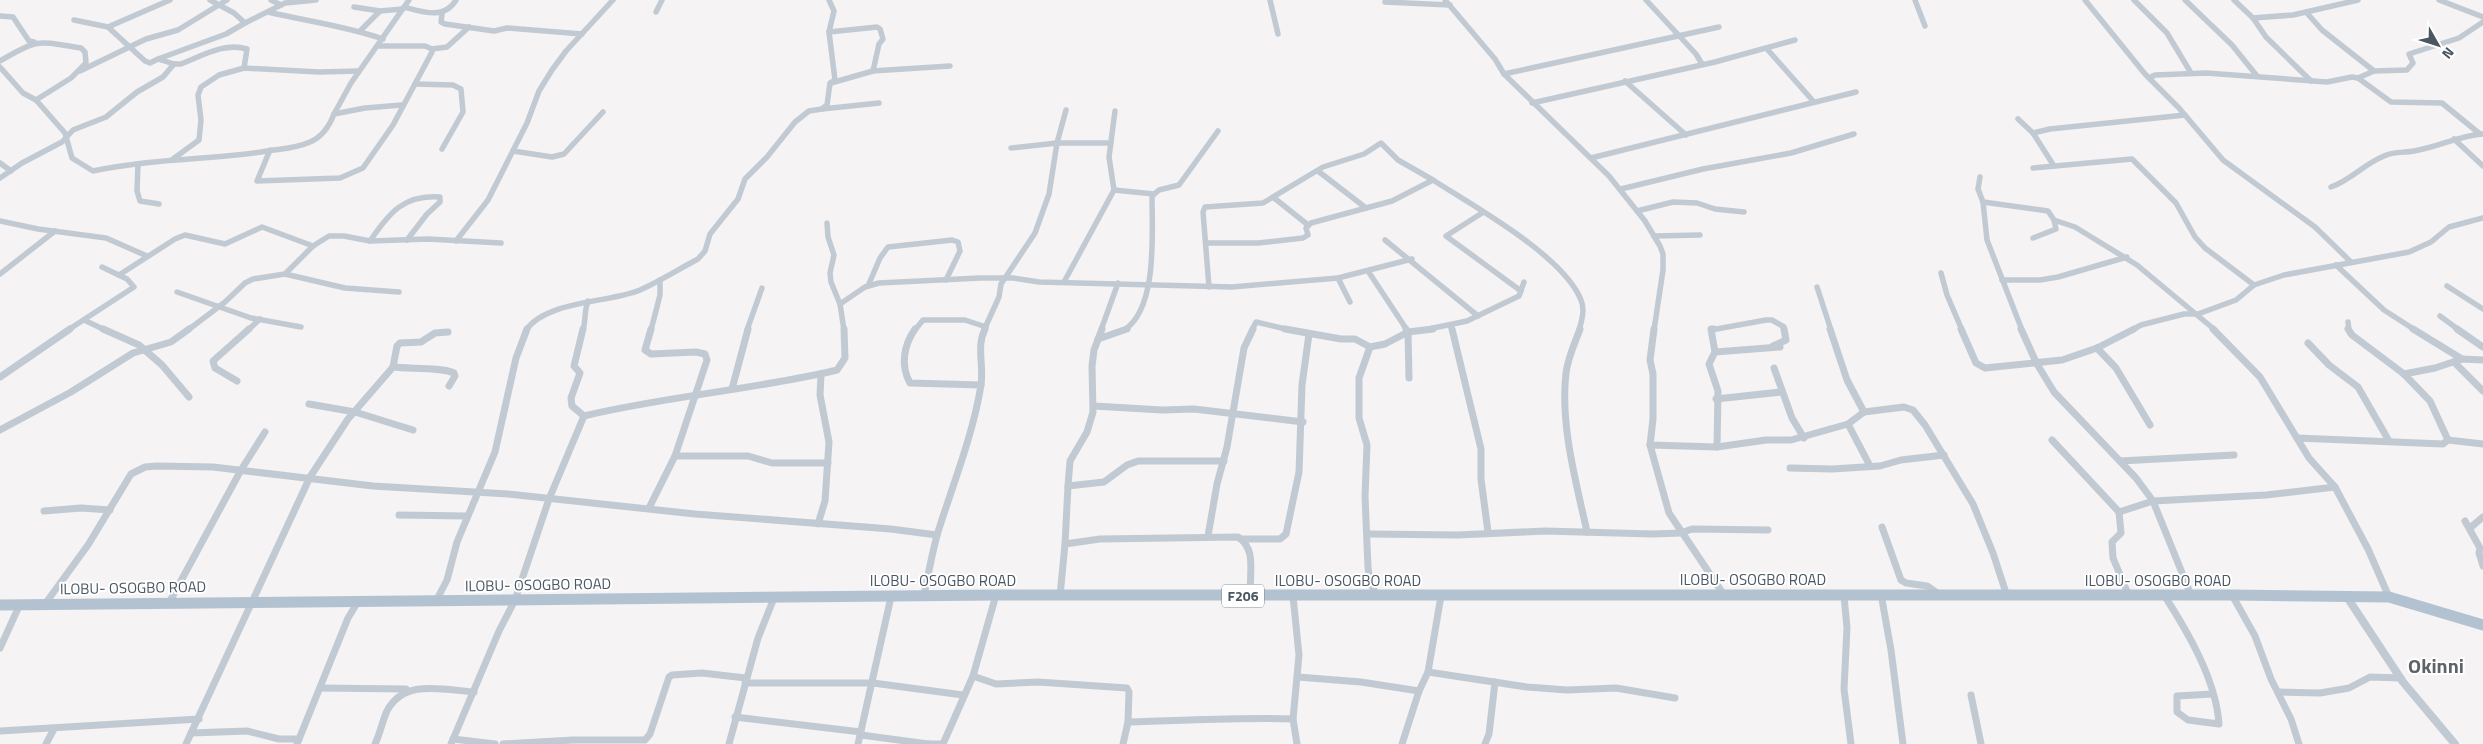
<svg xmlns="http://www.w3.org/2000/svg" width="2483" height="744" font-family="'Titillium Web',sans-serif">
  <rect width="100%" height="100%" fill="#f5f3f3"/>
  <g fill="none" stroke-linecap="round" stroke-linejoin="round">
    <!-- minor-far1 -->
    <g stroke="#c1cad2" stroke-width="5.5">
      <path d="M271,0L281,5"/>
      <path d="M1270,0L1278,34"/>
      <path d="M1445,0L1495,59L1504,74L1609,176L1645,221L1660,246L1663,254V270L1654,330"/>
      <path d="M1646,0L1696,54L1702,64"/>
      <path d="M1915,0L1925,26"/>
      <path d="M2085,0L2145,74L2179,108L2223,160L2315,227L2351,262"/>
      <path d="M2134,0L2167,33L2191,73"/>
      <path d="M2185,0L2232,45L2257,76"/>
      <path d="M2234,0L2253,18L2266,37L2311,81"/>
      <path d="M2439,0L2483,17"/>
      <path d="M1385,2L1450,5"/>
      <path d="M354,7L380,11L360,31"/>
      <path d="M404,7C423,12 444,20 456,0"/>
      <path d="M380,11L403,9"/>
      <path d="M268,12C306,21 346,26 383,39"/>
      <path d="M656,12L662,0"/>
      <path d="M2306,12L2322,30L2374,71"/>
      <path d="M442,14L441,22L445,24L494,31L507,28L582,34"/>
      <path d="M0,16L13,17L29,41L34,42"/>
      <path d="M2253,18L2293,15L2358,0"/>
      <path d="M74,20L108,27L145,61L150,63L158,59"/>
      <path d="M245,23L285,3L316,0"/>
      <path d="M108,27L170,0"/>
      <path d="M829,32L877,27L880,29L883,39L879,44L873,71L831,83"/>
      <path d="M432,49L447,47L469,27"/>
      <path d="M1767,49L1814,102"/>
      <path d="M0,61C39,38 37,41 81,48L85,52L86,63L71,78L36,100L65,133L72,158L93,171C148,159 205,160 261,152C277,149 295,149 310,142C322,137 329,127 334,114L365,108L402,105"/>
      <path d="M174,64H181C202,56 224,42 247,49L244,68"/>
      <path d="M0,67L23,93L36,100"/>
      <path d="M80,71L146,39L178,30L227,0"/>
      <path d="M872,71L950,66"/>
      <path d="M1504,74L1719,27"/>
      <path d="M2149,78L2155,75L2206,73L2327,82L2352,77L2358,78L2391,102L2442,103L2480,134"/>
      <path d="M2358,78L2374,71L2407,70L2413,63L2409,54L2459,38L2483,22"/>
      <path d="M1625,81L1686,135"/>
      <path d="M415,84L453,85L461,89L463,112L442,149"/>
      <path d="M1532,103L1715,62L1795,40"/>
      <path d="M822,109L879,103"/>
      <path d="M334,114L351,83L409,0"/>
      <path d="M2018,119L2033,133L2054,166"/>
      <path d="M2033,133L2050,129L2185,115"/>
      <path d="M2454,139L2483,166"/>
      <path d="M1011,148L1057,143H1111"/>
      <path d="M270,150L257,181L340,178L363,168L393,125L432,52V49L425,46H378"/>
      <path d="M513,151L552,157L564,154L603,112"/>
      <path d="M1591,158L1856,92"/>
      <path d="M173,159L199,140L201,120L198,95L201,87L219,75L244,68L319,72L359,71"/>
      <path d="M0,163L11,171"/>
      <path d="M138,164L137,191L140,201L159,204"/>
      <path d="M2033,168L2132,159L2176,203L2195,237L2205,248L2254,285"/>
      <path d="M1318,171L1366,208"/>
      <path d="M1980,177L1978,189L1983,202L1987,240L2022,330"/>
      <path d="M0,178L22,163L62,142L73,130L106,117L137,92L163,77L174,64L158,59L226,34L245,23L234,13L210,0"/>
      <path d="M2331,187C2351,180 2364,164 2384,156C2394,151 2404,153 2414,151C2438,147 2458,136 2482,134"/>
      <path d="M1621,189L1703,169L1791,153L1854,134"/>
      <path d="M1114,190L1154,194"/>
      <path d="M1273,197L1308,225"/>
      <path d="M1983,202L2048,211L2054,220L2056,229L2033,238"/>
      <path d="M1637,211L1673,202L1697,203L1715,209L1744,212"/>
      <path d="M1482,213L1446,236L1521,291"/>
      <path d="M2054,220L2075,227L2137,265L2215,330"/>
      <path d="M0,221L38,229L106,238L147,256"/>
      <path d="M827,223L828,237L834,255L830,273L831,282L840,304"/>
      <path d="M1654,236L1700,235"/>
      <path d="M1385,240L1478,316"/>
      <path d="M370,241C389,213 404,194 440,197V202L427,214L407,240"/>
      <path d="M456,241L488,200L527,123L539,91L552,70L566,51L613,0"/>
      <path d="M1206,243H1258L1303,238L1308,235L1306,228L1311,223L1392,201L1433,180C1473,206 1563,255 1581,300C1585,309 1582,320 1579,330"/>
      <path d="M2336,265L2384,310L2415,330"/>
      <path d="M1368,271L1407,330"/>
      <path d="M1941,273L1947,295L1962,330"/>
      <path d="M0,274L55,231"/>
      <path d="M285,274L345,288L399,292"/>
      <path d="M119,275L175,239L185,235L225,244L262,227L313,246"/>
      <path d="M1338,278L1350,302"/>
      <path d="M2002,280H2040L2058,277L2127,257"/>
      <path d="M1064,282L1114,190L1109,157L1115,111"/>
      <path d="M868,286L880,258L888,247L952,240L958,242L960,251L946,280"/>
      <path d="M2447,286L2483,309"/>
      <path d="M1209,287L1203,212L1205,207L1263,203L1323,167L1364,154L1381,143L1398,160L1433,180"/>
      <path d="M1817,287L1831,330"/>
      <path d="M177,292L251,318L301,327"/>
      <path d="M2440,316L2459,330"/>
      <path d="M84,320L105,330"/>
      <path d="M2348,322L2349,330"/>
      <path d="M1451,326L1452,330"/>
      <path d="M68,330L134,287L127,279L102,267"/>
      <path d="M188,330L225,302L245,283L253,279L285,274L313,246L329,236H344L370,241L428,239L501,243"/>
      <path d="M248,330L260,319"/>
      <path d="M526,330C547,300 610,303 640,290C660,281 679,269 698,259L705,251L710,234L738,199L745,179L767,157L795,122L809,111L822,109L827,105L830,83L835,80L829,32L834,11L829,0"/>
      <path d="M583,330C586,320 584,311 588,301"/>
      <path d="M651,330L660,295V280"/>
      <path d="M747,330L762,288"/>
      <path d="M844,330L840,304L865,287L879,283L980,278H1013L1039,282L1232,287L1338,278L1412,259"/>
      <path d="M915,330L923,320H965L986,327"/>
      <path d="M984,330L999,297L1001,284L1035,233L1049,194L1057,143L1066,110"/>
      <path d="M1101,330L1118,283"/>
      <path d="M1124,330C1158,309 1152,231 1152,196L1159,190L1179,185L1218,131"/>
      <path d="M1252,330L1256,322L1290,330"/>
      <path d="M1424,330L1467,321L1519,296L1524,282"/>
      <path d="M1711,330L1766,320H1772L1784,327V330"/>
      <path d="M2132,330L2141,325L2184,314H2198L2236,300L2254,285L2284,275L2409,252L2431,242L2449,227L2483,218"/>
    </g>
    <!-- minor -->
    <g stroke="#c1cad2" stroke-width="7">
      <path d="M103,329L139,345L162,365L189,397"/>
      <path d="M583,329L574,366L580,373L571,398L572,406L584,416C667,396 753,390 837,370L845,358L844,329"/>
      <path d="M915,329C904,345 900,365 910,383L981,385"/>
      <path d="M1285,329L1341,339H1355L1370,347L1385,344L1408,332L1433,329"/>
      <path d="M1406,329L1408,332L1409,378"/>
      <path d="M1452,329L1481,449V479L1488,532"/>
      <path d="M1580,329C1575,343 1568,357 1566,373C1560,425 1576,481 1587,532"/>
      <path d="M1654,329L1650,360L1653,374V419L1650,445L1669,513L1724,595"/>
      <path d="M1714,329H1711L1715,352"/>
      <path d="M1830,329L1847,380L1864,412"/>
      <path d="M1961,329L1976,363L1985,368L2062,360L2097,348L2134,329"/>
      <path d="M2021,329L2037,364L2054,392L2136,478L2153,501L2191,595"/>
      <path d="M2213,329L2260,377L2309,458L2335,487L2368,549L2389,597"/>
      <path d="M2348,329L2352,335L2404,374L2430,401L2448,440"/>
      <path d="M2413,329L2462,359"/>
      <path d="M2457,329L2483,347"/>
      <path d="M1098,339L1127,329"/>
      <path d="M2308,343L2329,365L2358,387L2389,441"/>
      <path d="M1773,346L1786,340L1784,329"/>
      <path d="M1370,347L1359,378V418L1367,445L1365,496L1368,567L1370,583L1377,595"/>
      <path d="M2097,348L2116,368L2150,425"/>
      <path d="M2454,362L2483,391"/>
      <path d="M393,367L397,346L400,343L421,342L435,333L448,332"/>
      <path d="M1774,368L1792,418L1804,438"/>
      <path d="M2404,374L2435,368L2462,359L2483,360"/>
      <path d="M0,377L70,329"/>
      <path d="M237,381L215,368L213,361L249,329"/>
      <path d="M732,389L748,329"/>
      <path d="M1716,399L1781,392"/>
      <path d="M309,404L355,412L413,430"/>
      <path d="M1094,406L1162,410L1194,409L1303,422"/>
      <path d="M1848,424L1870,466"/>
      <path d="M0,430L71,392L133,353L171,342L189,329"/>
      <path d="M2297,438L2443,444L2448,440L2483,444"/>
      <path d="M2052,440L2119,512"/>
      <path d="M1650,445L1717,447L1766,440H1791L1848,424L1864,412L1904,407L1913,410L1925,425L1973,504L1993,553L2007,596"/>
      <path d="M1717,447L1718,391L1709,364L1715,352L1780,347"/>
      <path d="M675,456H748L772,463H828"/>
      <path d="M2120,461L2234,455"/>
      <path d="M1790,468L1832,469L1880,466L1901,460L1944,455"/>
      <path d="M1068,486L1070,461L1087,432L1093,412L1092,366L1094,350L1102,329"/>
      <path d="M649,508L675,456L707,360L705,354L696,352L651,354L645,350L651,329"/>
      <path d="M44,511L81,508L110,510"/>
      <path d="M399,515L467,516"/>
      <path d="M2465,521L2480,548L2479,553L2483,566"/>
      <path d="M818,524L825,501L829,442L820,395L821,374"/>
      <path d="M1882,527L1901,580L1906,583L1927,586L1940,595"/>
      <path d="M2470,528L2483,517"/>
      <path d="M1368,534L1458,535L1545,531L1653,534L1681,533L1692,529L1768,530"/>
      <path d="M1208,536L1217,484L1227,447L1244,348L1253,329"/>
      <path d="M1243,539H1280L1286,534L1299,472L1302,385L1309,334"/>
      <path d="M1065,544L1068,486L1104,482L1127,465L1138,461H1224"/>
      <path d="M1881,594L1891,650L1903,744"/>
      <path d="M2164,595C2188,632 2216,680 2219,724L2188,720L2177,712V696L2212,694"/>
      <path d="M2232,595L2255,636L2271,679L2291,719L2299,744"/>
      <path d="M924,596C928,575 932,553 938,532C953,484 973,435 981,385C984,364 976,347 985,329"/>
      <path d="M1060,596L1065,544L1100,539L1238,537C1258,550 1248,575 1251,596"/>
      <path d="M1293,596L1299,655L1293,719L1297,744"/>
      <path d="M1844,596L1847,628L1844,689L1851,744"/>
      <path d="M2129,596L2113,558L2112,542L2121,533L2119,512L2153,501L2266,495L2335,487"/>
      <path d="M436,601L447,580L457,542L495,452L516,358L527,329"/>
      <path d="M169,603L241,470L265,432"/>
      <path d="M45,604L88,545L131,474L145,467L157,466L213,467L373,486L508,494L695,514L891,529L937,535"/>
      <path d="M0,648L20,604"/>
      <path d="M1428,672L1527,687L1567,690L1616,688L1675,698"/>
      <path d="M973,676L996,684L1038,682L1127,688L1129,692L1128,722L1123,744"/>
      <path d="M1298,677L1361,682L1419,691"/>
      <path d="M745,683H873L963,695"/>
      <path d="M320,688L406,689"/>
      <path d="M2278,692L2320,693L2349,688L2370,677L2401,678"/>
      <path d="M1971,695L1981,744"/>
      <path d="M735,717L861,732"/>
      <path d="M1128,722C1183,721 1238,717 1293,719"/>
      <path d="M0,731L199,719"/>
      <path d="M191,733L247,731L279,739H299"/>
      <path d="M861,735L928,744"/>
      <path d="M453,739L495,744"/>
      <path d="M46,744L54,729"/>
      <path d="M186,744L310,477L348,419L393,367C409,369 442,367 454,373L455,376L449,386"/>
      <path d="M297,744L348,618L359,600"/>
      <path d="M375,744C380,734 382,722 387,711C404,678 444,690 474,692"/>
      <path d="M451,744L499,631L515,600L549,499L584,416"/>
      <path d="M503,744L573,740H645L650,734L669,677L672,675L702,673L746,678"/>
      <path d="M729,744L758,638L774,598"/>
      <path d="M858,744L891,597"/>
      <path d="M927,744H943"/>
      <path d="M943,744L973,676L996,595"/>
      <path d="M1402,744L1419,691L1428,672L1441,596"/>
      <path d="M1485,744L1489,734L1495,682"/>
    </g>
    <!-- tertiary -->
    <path stroke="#c1cad2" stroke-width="8" d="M2347,597L2403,682L2455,744"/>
    <!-- primary -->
    <path stroke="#b3c2d1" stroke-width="11" d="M0,605L996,595H2232L2389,597L2483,625"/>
  </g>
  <g text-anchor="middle" stroke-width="4" stroke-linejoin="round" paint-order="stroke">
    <!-- shield labels -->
    <rect fill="#fff" stroke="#808990" stroke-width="1" x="1222" y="584.5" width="42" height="23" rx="4"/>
    <g font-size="14" font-weight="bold" fill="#4a5661">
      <text x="1243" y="601">F206</text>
    </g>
    <!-- street labels -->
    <g font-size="15" fill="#4a5661" stroke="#fff">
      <text x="1753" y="585">ILOBU- OSOGBO ROAD</text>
      <text x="943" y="586">ILOBU- OSOGBO ROAD</text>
      <text x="1348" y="586">ILOBU- OSOGBO ROAD</text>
      <text x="2158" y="586">ILOBU- OSOGBO ROAD</text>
      <text transform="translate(538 585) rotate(-1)" y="5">ILOBU- OSOGBO ROAD</text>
      <text transform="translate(133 588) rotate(-1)" y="5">ILOBU- OSOGBO ROAD</text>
    </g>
    <!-- district labels -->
    <g font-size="20" font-weight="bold" fill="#5f6368" stroke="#fff">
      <text x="2436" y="673">Okinni</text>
    </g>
  </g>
  <!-- north arrow -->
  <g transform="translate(2438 45) rotate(129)" stroke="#ffffff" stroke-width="4" paint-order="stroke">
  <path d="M0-4L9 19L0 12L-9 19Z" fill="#4a5661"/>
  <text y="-8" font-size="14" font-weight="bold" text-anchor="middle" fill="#4a5661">N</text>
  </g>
</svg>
